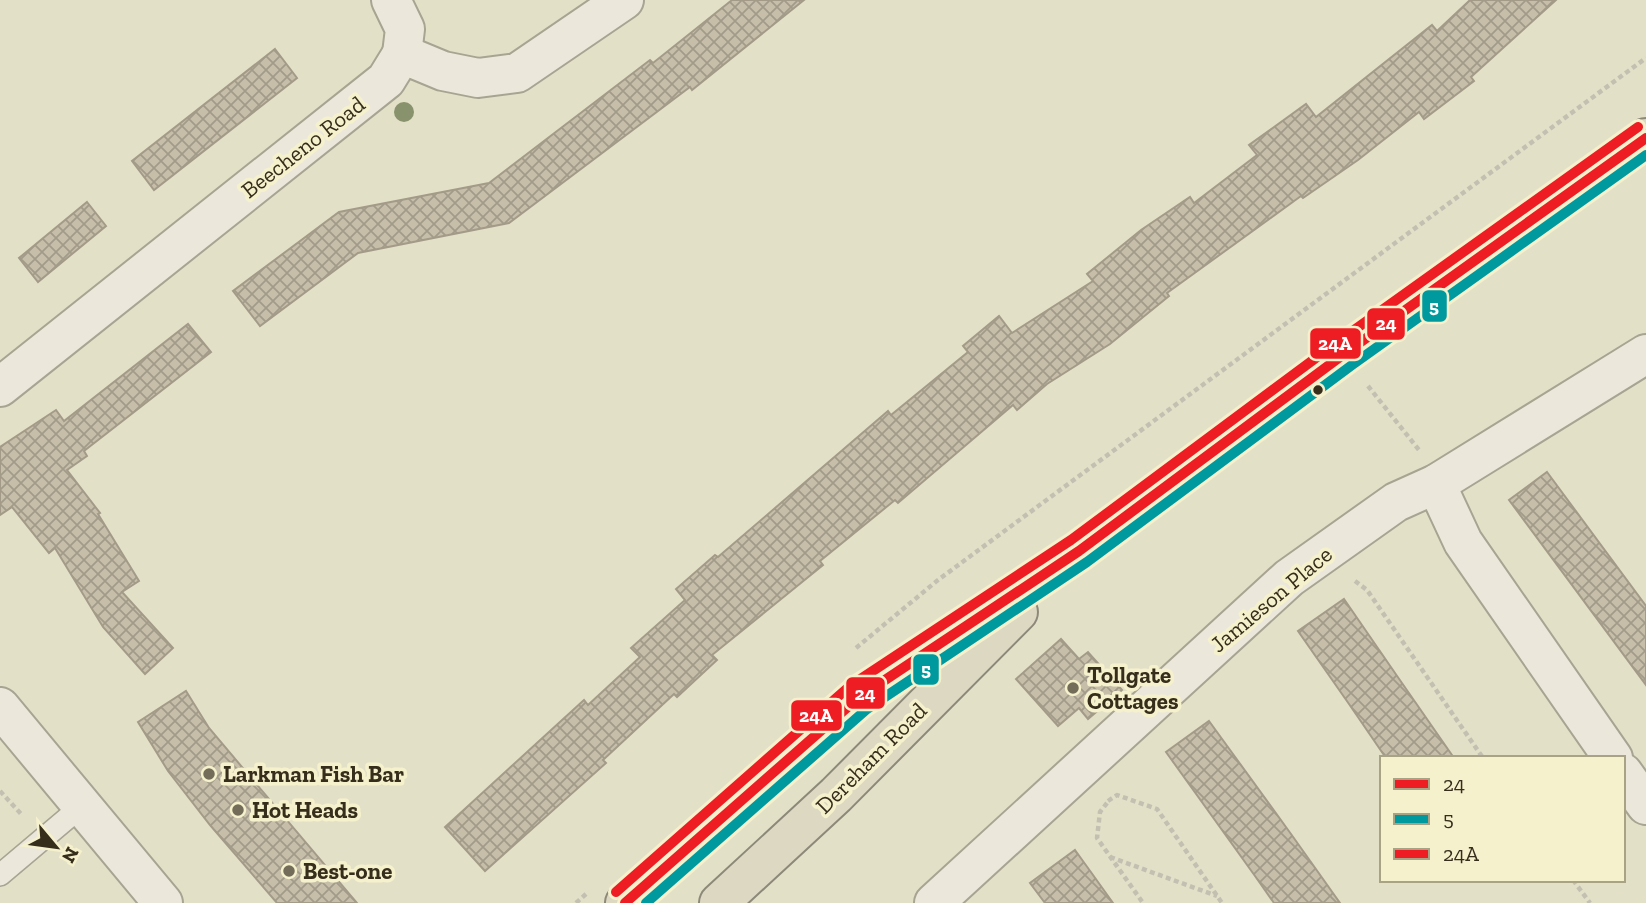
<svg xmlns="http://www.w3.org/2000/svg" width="1646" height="903" font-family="'Zilla Slab',serif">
  <defs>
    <pattern id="building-cross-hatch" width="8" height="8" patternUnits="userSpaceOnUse" patternTransform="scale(1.75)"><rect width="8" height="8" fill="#c7bea9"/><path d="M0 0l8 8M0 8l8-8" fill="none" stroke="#a29b89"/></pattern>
  </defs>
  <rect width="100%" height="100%" fill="#e3e0c8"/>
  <!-- building -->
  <g fill="url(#building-cross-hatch)" stroke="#a39b88" stroke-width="2">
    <path d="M732,0H804L692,90L690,87L509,223L358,253L260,326L233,291L339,212L489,183L650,60L653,63Z"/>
    <path d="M1470,0H1556L1471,77L1474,81L1424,119L1419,112L1358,160L1303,198L1301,196L1167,293L1169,296L1110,344L1047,384L1017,410L1013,405L898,503L895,500L820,561L823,565L712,655L717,660L677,697L674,694L603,760L606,763L485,871L445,827L584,700L588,705L640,657L631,648L685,600L676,589L715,555L718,557L888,411L891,415L968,352L963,346L999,316L1012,333L1093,281L1087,274L1141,230L1190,197L1194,203L1257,155L1249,145L1306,104L1316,117L1432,25L1437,31Z"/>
    <path d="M275,49L297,78L154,190L132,161Z"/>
    <path d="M87,202L106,226L38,282L19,258Z"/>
    <path d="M188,324L211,352L84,451L87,456L67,470L100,513L98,514L139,581L122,592L173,648L145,674L103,627L55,548L49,553L12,507L0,515V447L56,410L64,421Z"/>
    <path d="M1547,472L1646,606V685L1509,500Z"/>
    <path d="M1344,599L1395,673L1454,758H1386L1349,704L1298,631Z"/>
    <path d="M1061,639L1079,659L1088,652L1122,690L1088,719L1079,708L1058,726L1016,679Z"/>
    <path d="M186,691L209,728L357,903H277L210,825L168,771L138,722Z"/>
    <path d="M1209,721L1291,834L1340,903H1274L1255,876L1166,752Z"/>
    <path d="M1075,850L1093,875L1113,903H1045L1030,883Z"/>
  </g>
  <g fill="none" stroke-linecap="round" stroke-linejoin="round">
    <!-- service casing -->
    <g stroke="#a8a492" stroke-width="24">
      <path id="service" d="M0,875L83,805"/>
    </g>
    <!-- minor casing -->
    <g stroke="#a8a492" stroke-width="42">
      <g id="minor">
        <path d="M391,0L405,29L402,54"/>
        <path d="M0,387L386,80L402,54L443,71L478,78L517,73L624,0"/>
        <path d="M1436,484L1463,542L1613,758"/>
        <path d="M0,707L163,903"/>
        <path d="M1623,773L1646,805"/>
        <path d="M934,903L1289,578L1396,502L1436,484L1646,354"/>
      </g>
    </g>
    <!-- trunk casing -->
    <g stroke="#8d8979" stroke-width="42">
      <g id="trunk">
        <path d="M625,903L858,698L1079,551L1344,354L1646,138"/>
        <path d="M719,903L836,795L1018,612"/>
      </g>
    </g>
    <!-- path -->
    <g stroke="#c3c0b2" stroke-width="4.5" stroke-dasharray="5 3.5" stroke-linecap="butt">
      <path d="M1368,386L1419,450"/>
      <path d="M1355,581L1367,590L1483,758"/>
      <path d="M856,648L938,580L1646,58"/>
      <path d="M0,791L22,815"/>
      <path d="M1108,801L1117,795L1157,809L1222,903"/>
      <path d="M1107,803L1100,812L1097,838L1143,903"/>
      <path d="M1110,857L1217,896"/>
      <path d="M1573,880L1590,903"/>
      <path d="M576,903L586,894"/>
    </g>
    <!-- service -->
    <use href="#service" stroke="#ebe8db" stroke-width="21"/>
    <!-- minor -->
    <use href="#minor" stroke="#ebe8db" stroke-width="38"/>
    <!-- trunk -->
    <use href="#trunk" stroke="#dcd8c2" stroke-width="38"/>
    <!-- bus-1 casing -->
    <g stroke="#f6f1cd" stroke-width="16">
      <path id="bus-1" d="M625,903L858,698L1079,551L1344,354L1646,138"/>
    </g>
    <!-- bus-2 casing -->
    <g stroke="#f6f1cd" stroke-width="16">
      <path id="bus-2" d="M646,903L867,709L1087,562L1352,365L1646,155"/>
    </g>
    <!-- bus-3 casing -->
    <g stroke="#f6f1cd" stroke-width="16">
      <path id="bus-3" d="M616,892L850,686L1071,540L1336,343L1638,127"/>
    </g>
    <!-- bus-1 -->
    <use href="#bus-1" stroke="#ee1d23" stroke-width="10"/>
    <!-- bus-2 -->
    <use href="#bus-2" stroke="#009a9e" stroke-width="10"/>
    <!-- bus-3 -->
    <use href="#bus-3" stroke="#ee1d23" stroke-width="10"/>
  </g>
  <!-- trees -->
  <circle fill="#88926c" cx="404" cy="112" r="10"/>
  <!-- markers -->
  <circle fill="#362d1b" stroke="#f6f1cd" stroke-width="2.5" cx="1318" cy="390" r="6"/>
  <g fill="#736c58" stroke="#f6f1cd" stroke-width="2.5">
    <circle cx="1073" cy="688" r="7"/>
    <circle cx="209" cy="774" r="7"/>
    <circle cx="238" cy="810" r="7"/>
    <circle cx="289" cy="871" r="7"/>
  </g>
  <g text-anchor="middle" stroke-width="7" stroke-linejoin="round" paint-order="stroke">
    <!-- street labels -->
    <g font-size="23" fill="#362d1b" stroke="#f6f1cd">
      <text transform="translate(303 147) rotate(-38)" y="8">Beecheno Road</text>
      <text transform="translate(1271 599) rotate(-40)" y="8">Jamieson Place</text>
      <text transform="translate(871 758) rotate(-45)" y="8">Dereham Road</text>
    </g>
    <!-- poi labels -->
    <g font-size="23" font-weight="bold" fill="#362d1b" stroke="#f6f1cd" text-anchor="start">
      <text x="1087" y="683">Tollgate<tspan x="1087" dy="26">Cottages</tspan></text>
      <text x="223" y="782">Larkman Fish Bar</text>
      <text x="252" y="818">Hot Heads</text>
      <text x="303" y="879">Best-one</text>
    </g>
  </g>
  <g stroke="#f6f1cd" stroke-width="2.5">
    <rect x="1421" y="289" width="27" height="34" rx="7" fill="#009a9e"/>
    <rect x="1366" y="307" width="40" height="34" rx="7" fill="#ee1d23"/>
    <rect x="1309" y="327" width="53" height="33" rx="7" fill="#ee1d23"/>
    <rect x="912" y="653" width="28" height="33" rx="7" fill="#009a9e"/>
    <rect x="845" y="676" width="41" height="34" rx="7" fill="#ee1d23"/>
    <rect x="790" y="699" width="53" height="33" rx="7" fill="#ee1d23"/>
  </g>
  <g font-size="19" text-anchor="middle" font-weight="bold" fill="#fff">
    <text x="1434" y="313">5</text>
    <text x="1386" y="330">24</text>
    <text x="1335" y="350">24A</text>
    <text x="926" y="676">5</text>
    <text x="865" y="700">24</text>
    <text x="816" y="722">24A</text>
  </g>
  <!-- legend -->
  <rect x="1380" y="756" width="245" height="126" fill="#f6f1cd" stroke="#a9a386" stroke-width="2"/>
  <rect x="1394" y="779" width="35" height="10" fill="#ee1d23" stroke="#a9a386" stroke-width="2"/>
  <text x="1443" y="791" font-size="21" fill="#362d1b">24</text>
  <rect x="1394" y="814" width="35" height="10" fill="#009a9e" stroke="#a9a386" stroke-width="2"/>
  <text x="1443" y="826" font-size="21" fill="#362d1b">5</text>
  <rect x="1394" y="849" width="35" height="10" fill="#ee1d23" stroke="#a9a386" stroke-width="2"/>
  <text x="1443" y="861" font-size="21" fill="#362d1b">24A</text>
  <!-- north arrow -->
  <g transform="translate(56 847) rotate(119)" stroke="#f6f1cd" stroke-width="5" paint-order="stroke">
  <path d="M0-5L12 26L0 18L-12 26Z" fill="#362d1b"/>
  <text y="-10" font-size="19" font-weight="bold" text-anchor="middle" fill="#362d1b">N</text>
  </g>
</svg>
